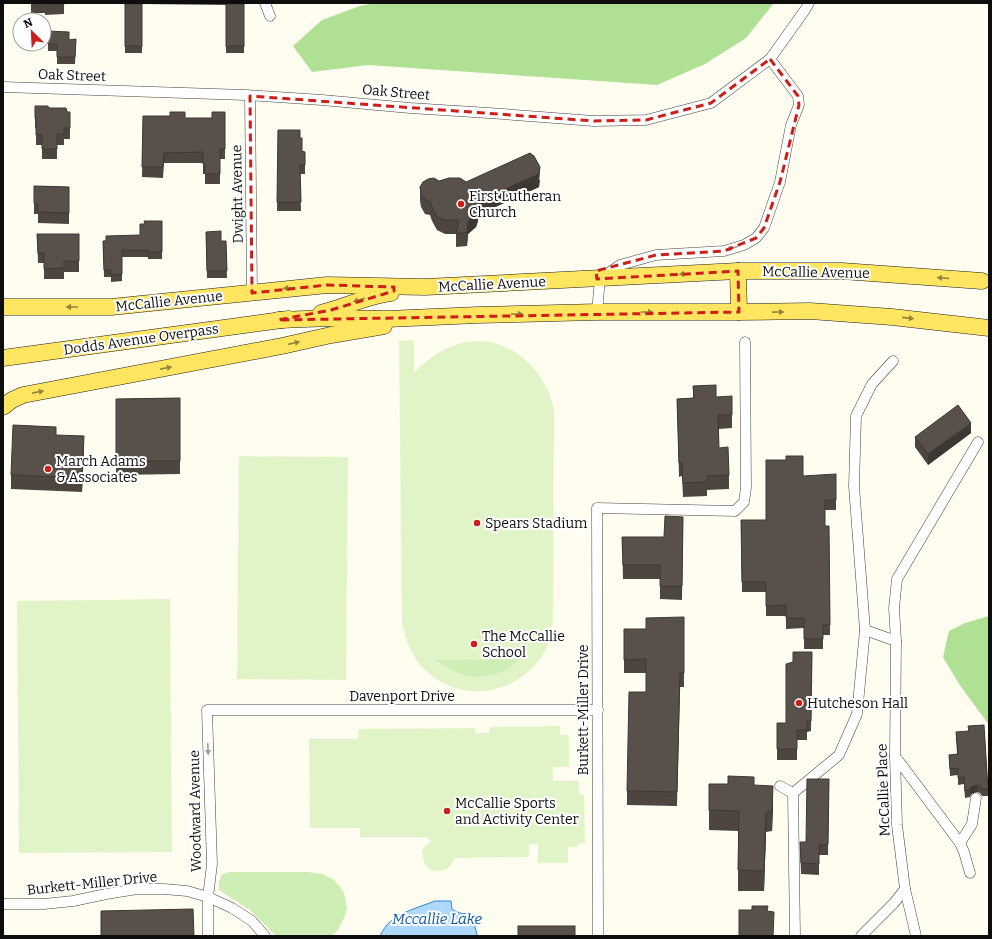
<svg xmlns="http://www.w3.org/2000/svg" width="992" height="939" font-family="Bitter,serif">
  <rect width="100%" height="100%" fill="#fffdf0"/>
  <!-- green -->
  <g fill="#ceeeb5">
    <path d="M433,659H522C517,662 512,667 507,670C504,672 499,673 495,674C470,682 454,673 433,659Z"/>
    <path d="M229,872H308L322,874L333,879L340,887L344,893L347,908L345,916L338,930L331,936H276L250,910L225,894L219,890V881L222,874Z"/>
  </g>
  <!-- forest -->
  <g fill="#b0e093">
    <path d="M374,3H774L746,38L705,64L657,85L368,65L312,72L293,46L322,20L360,6Z"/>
    <path d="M989,616V725L959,684L943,657L949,631L965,623Z"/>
  </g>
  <!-- pitch -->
  <g fill="#e1f4c8" fill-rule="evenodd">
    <path d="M414,340V372C427,361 435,353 452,346C487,332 523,349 542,380C545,385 550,392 551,399C552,403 553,407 554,411L553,621C551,630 551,640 547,648C525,689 474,705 435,678C428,673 420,666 415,658C409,648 405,636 402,624L399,341ZM522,659C517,663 512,667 507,670C503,672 499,673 495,674C472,682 453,673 434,660Z"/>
    <path d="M239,456L348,457L346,680L237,679Z"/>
    <path d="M170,599L172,852L19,853L17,601Z"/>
    <path d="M560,726V735H569V767H553V781H579V794L584,795L585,843L578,844L577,847H568V863H538V844H529V857L455,858C450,874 426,877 423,858C422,849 423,847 431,842L427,837H360V828H310L309,739H358L359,729L475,728V733H489L490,727Z"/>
  </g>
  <!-- water -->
  <path fill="#afd9fc" stroke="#3088d9" d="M435,901H451L452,909C459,914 463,914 471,913L477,934L476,936H380C383,930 386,925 391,921C401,912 422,906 435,901Z"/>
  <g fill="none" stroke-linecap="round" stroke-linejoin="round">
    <!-- minor casing -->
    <g stroke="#414141" stroke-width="11">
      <g id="minor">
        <path d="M265,3L270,16"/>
        <path d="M3,87L246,95L322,100L410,108L489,113L594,121L646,120L711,103L770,59L805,10L809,3"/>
        <path d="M250,96L252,293"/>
        <path d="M597,312L600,279L620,265L656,255L724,251L744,245L756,238L764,228L780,182L791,125L799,105L798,96L770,59"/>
        <path d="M865,630L896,641"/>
        <path d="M895,756L960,843"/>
        <path d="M780,786L793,793L795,936"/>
        <path d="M793,793L839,755L857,714L865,630L854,486L856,416L872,384L893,361"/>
        <path d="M970,873L964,852L960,843L972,824L976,798"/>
        <path d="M3,904H44L73,901L106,894L137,889H164L187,891L208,897L232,908L252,921L265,936"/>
        <path d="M208,936V897L212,864L207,710H598"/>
        <path d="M598,936L597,508L735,511L744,502L746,488L745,342"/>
        <path d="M861,936L894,903L905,889"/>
        <path d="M916,936L905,889L897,825L895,756L896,641L894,608L897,579L978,442"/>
      </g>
    </g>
    <!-- primary casing -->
    <g stroke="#1f1f1f" stroke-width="17">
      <g id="primary">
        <path d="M738,271L739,312"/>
        <path d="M3,307H111L327,285L425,287L738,271H842L982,281"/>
        <path d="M321,313C345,307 367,296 391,293"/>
        <path d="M278,320L332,318L387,319L478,315L597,312H739L810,311L892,317L989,328"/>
        <path d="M3,358L289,319"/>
        <path d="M3,407L12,400L23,395L282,346L331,335L384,326"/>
      </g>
    </g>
    <!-- minor -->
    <use href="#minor" stroke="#fff" stroke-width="10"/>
    <!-- primary -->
    <use href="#primary" stroke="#ffe560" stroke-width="16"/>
  </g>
  <!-- wall -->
  <g fill="#4c4540">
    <path d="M31,3H64V14L45,15V13H31Z"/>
    <path d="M135,3H236V4H244V53H226V5L142,4V53H125V4H135Z"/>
    <path d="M48,31L69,40L76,39L75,64H57V51H48Z"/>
    <path d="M35,106L70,112V139H64V145H57V159H42V145H36V128H35Z"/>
    <path d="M225,112V159H220V184H205V174H203V163H164L163,178L142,177L143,116H170L185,118H212Z"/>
    <path d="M278,130L300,138L302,151L305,152V174H300L301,211H277Z"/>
    <path d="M540,180L539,187L478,215V221L476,227L468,234L467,246L456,247V234H445L437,230L432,221L430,215L425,214L421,207L420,201V187L439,181L466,182Z"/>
    <path d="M34,186L69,187V224L38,223V214H34Z"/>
    <path d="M162,221V259H148V257H122V281L111,282V277H104L103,241L140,235Z"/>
    <path d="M206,232L221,241H226L227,278H207Z"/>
    <path d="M37,234H79V272H64V279H44V263H38Z"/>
    <path d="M693,386L716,397L732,415V428L719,429V448L729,475V489L707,490V496L683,497L682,476L679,477L677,399L693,398Z"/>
    <path d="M180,398V474L116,475V399Z"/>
    <path d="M971,433L928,465L915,447V437Z"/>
    <path d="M84,450L82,492L11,489V475Z"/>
    <path d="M803,476L836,500V510H825V526H829L830,635H823V649H804V628L786,629V616H766V592H742L741,520H766Z"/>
    <path d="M683,517L682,600L660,599V579H623L622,537H664Z"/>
    <path d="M684,617V687H680L677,806L627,805V791L646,692V673H624V629H646Z"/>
    <path d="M812,652L811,731L807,732V740H797V760H777V723H786L793,662Z"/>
    <path d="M968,726L988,789V796H982L980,793L977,792L971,794L970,797L965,798L964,784L958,785V775L950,776L949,755L957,754L956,732H968Z"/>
    <path d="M829,779L828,855H819V875L801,874L800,842H806Z"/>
    <path d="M709,784L754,785L773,806L772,831L766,832L764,891H738V831L709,830Z"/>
  </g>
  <!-- shaded-wall -->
  <g fill="#3e3834">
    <path d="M540,167L539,187L478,215V201Z"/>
    <path d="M478,207V221L476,227L468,234L467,246V232L468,221Z"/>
    <path d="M971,423V433L928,465V454Z"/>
    <path d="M84,436V450L82,492V478Z"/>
    <path d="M977,785V792L971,794L970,797V790L971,787Z"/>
    <path d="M773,786V806L772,831V811Z"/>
    <path d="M766,812V832L764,891V871Z"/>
  </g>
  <!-- building -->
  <g fill="#58504a" stroke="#3e3834">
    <rect x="45" y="3" width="19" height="1"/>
    <rect x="125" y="4" width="17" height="42"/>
    <rect x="226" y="4" width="18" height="42"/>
    <path d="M48,31L69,32V40L76,39L75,57H57V44H48Z"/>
    <path d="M35,106H48L49,108H66L67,112H70V128H64V134H57V149H42V135H36V117L35,118Z"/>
    <path d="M170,112H185V118H212V112H225V149H220V174H205V164H203V152L164,153L163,167H142L143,116H170Z"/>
    <path d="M278,130H300V138H302V151L305,152V165H300L301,202H277Z"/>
    <path d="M530,153L534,156L540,167L539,174L478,201V207L476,213L468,221L467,232L456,234L459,220H445L437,217L432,207L430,201L425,200L421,193L420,187L423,182L428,179L434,178L439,181L449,178H460L466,182Z"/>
    <path d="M34,186L69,187V213L38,212V204L34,203Z"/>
    <path d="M144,221H162V252H148V250H122V274L111,275V270H104L103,241H106V236L140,235V224H145Z"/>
    <path d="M221,231V241H226L227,271H207L206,232Z"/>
    <path d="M37,234H79V261H64V268L44,269V253H38Z"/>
    <path d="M716,385V397L732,396V415H718L719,448L728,447L729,475L707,476V482L683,483L682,463H679L677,399L694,398L693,386Z"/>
    <path d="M180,398V461H116V399Z"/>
    <path d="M958,405L971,423L928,454L915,437Z"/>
    <path d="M13,425L56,427V435L84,436L82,478L11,475Z"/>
    <path d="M786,456H803V476L836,474V500H825V526H829L830,625H823V639H804V618H786V605L766,606V582H742L741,520H766V460H786Z"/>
    <path d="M665,516L683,517L682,586H660V565H623L622,537H664Z"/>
    <path d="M684,617V673H680L677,792L627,791L629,692H646V659L624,660V629H646V618Z"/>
    <path d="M793,652H812L811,721H807V730H797V749H777V723H786V664L793,662Z"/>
    <path d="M984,725L988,789H982L980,786L977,785L971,787L970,790L965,791L964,777L958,778V768L950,769L949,755L958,754L956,732L969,731L968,726Z"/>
    <path d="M728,776L754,777V785L773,786L772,811L766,812L764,871L738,870L739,811L709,810V784H728Z"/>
    <path d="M807,779H829L828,844L819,845V864L801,863L800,842H806Z"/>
    <path d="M752,906H768L767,911L774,912L773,936H739V910H752Z"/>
    <path d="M193,909L194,936H101V911Z"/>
    <rect x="518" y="926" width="57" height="10"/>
  </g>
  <!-- one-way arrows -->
  <defs><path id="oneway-solid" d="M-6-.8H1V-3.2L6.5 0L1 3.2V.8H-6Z"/></defs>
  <g fill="#9f9f9f">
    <use href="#oneway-solid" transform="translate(732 248) rotate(165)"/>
    <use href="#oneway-solid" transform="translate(208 749) rotate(88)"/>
  </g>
  <g fill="#93843b">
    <use href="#oneway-solid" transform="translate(685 274) rotate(177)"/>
    <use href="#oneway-solid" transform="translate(943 278) rotate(-176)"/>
    <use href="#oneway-solid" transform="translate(289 288) rotate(175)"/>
    <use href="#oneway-solid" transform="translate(359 300) rotate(164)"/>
    <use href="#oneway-solid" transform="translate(72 307) rotate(180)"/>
    <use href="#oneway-solid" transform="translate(647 312)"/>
    <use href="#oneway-solid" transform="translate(778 312) rotate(-1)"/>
    <use href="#oneway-solid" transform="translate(517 314) rotate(-1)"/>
    <use href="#oneway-solid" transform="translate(908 318) rotate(6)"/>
    <use href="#oneway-solid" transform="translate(294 343) rotate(-13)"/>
    <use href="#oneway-solid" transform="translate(166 368) rotate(-11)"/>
    <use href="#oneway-solid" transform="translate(38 392) rotate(-11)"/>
  </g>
  <!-- marked area -->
  <path fill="none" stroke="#cc1f19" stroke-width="3" stroke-dasharray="8 5" stroke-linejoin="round" d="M770,59L798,96L799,105L780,182L764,228L756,238L724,251L656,255L596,271L597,279L738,271L739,312L278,320L331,310L394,291V287L327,285L252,293L250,96L594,121L646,120L711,103Z"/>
  <!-- markers -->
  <g fill="#cc1f19" stroke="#fff" stroke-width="1.5">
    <circle cx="461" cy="204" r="4"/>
    <circle cx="48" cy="469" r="4"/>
    <circle cx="477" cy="523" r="4"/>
    <circle cx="474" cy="644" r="4"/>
    <circle cx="799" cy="703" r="4"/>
    <circle cx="447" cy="811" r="4"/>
  </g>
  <g text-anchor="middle" stroke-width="4" stroke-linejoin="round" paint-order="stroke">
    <!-- street labels -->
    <g font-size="14" fill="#0e0e0e" stroke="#fff">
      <text transform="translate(72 75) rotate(2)" y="5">Oak Street</text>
      <text transform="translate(396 92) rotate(5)" y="5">Oak Street</text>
      <text transform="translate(237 194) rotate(-91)" y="5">Dwight Avenue</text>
      <text transform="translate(816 272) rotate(1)" y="5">McCallie Avenue</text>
      <text transform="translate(492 284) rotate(-3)" y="5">McCallie Avenue</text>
      <text transform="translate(169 301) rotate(-6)" y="5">McCallie Avenue</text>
      <text transform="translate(141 339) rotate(-8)" y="5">Dodds Avenue Overpass</text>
      <text x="402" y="701">Davenport Drive</text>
      <text transform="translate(583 710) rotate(-90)" y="5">Burkett-Miller Drive</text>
      <text transform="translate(883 790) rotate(-92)" y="5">McCallie Place</text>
      <text transform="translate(195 811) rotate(-91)" y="5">Woodward Avenue</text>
      <text transform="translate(92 883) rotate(-6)" y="5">Burkett-Miller Drive</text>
    </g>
    <!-- poi labels -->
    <g font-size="14" fill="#0e0e0e" stroke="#fff" text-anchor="start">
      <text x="469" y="201">First Lutheran<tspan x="469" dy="16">Church</tspan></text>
      <text x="56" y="466">March Adams<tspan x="56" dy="16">&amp; Associates</tspan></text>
      <text x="485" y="528">Spears Stadium</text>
      <text x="482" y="641">The McCallie<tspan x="482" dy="16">School</tspan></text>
      <text x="807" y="708">Hutcheson Hall</text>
      <text x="455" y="808">McCallie Sports<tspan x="455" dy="16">and Activity Center</tspan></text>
    </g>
    <!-- water labels -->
    <g font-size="15" font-style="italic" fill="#0c59ac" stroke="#fff">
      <text x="437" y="924">Mccallie Lake</text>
    </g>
  </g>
  <!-- border -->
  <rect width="992" height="939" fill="none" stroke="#0e0e0e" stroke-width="8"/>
  <!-- north arrow -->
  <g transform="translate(32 32) rotate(336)"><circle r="19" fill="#ffffff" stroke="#9f9f9f"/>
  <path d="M0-3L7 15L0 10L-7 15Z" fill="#cc1f19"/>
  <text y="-6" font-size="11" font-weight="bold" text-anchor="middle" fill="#0e0e0e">N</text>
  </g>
</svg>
